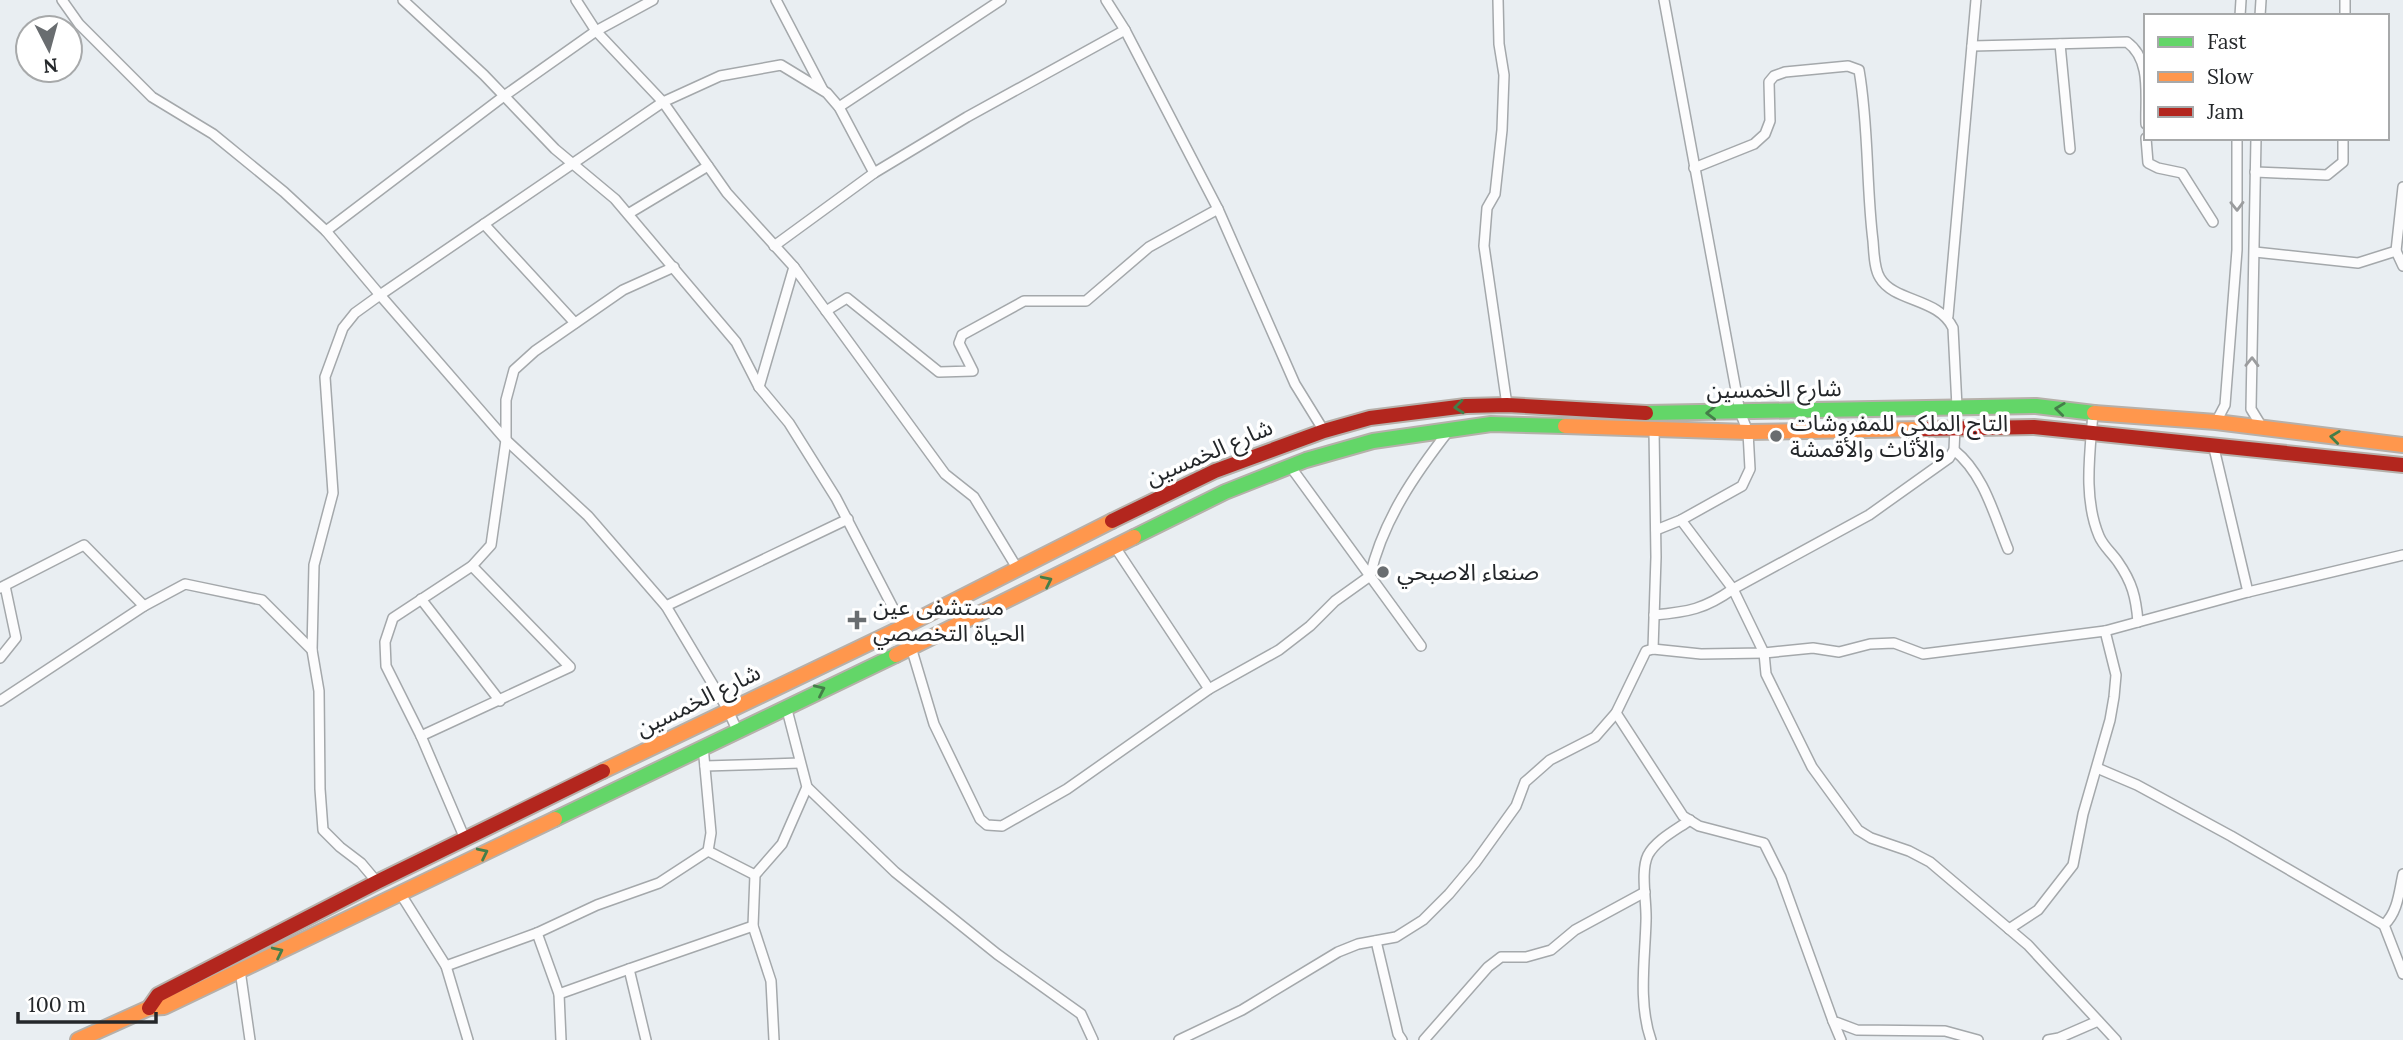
<svg xmlns="http://www.w3.org/2000/svg" width="2403" height="1040" font-family="Lora,'Noto Sans Arabic',serif">
  <rect width="100%" height="100%" fill="#e9eef2"/>
  <g fill="none" stroke-linecap="round" stroke-linejoin="round">
    <!-- street casing -->
    <g stroke="#a4a8ab" stroke-width="12">
      <g id="street">
        <path d="M62,0L79,24L152,97L213,134L284,192L326,231L380,295L663,102L596,31L653,0"/>
        <path d="M403,0L484,75L555,149L615,199L736,342L759,387L789,423L836,498L903,627"/>
        <path d="M776,0L823,90"/>
        <path d="M1498,0L1499,44L1504,75L1502,130L1495,194L1487,208L1484,246L1507,405"/>
        <path d="M2240,16L2241,0"/>
        <path d="M2260,16L2261,0"/>
        <path d="M2345,16V0"/>
        <path d="M1125,30L1218,209"/>
        <path d="M2060,44L2070,149"/>
        <path d="M1972,46L2127,42C2152,60 2145,97 2146,124"/>
        <path d="M839,107L1001,0"/>
        <path d="M2146,138L2148,163L2158,168L2182,173L2213,222"/>
        <path d="M2256,138L2251,409L2262,427"/>
        <path d="M1694,168L1754,144L1765,134L1770,121L1769,82L1774,76L1785,72L1848,66L1859,70C1869,127 1866,185 1873,241C1874,252 1874,269 1880,278C1894,302 1939,298 1953,328L1957,407"/>
        <path d="M2255,172L2327,175L2343,162V138"/>
        <path d="M628,214L708,166"/>
        <path d="M484,224L575,323"/>
        <path d="M326,231L504,96L596,31L576,0"/>
        <path d="M774,246L874,173"/>
        <path d="M2396,251L2403,266"/>
        <path d="M2255,252L2358,263L2396,251L2403,187"/>
        <path d="M794,267L945,474L974,497L1017,568"/>
        <path d="M826,311L847,298L939,372L973,371L959,343L962,335L1024,301H1086L1149,247L1218,209L1295,384L1324,431"/>
        <path d="M1948,316L1976,0"/>
        <path d="M759,387L794,267L727,193L663,102L720,76L781,65L827,93L839,107L874,173L967,117L1125,30L1106,0"/>
        <path d="M2093,413C2090,453 2083,498 2099,536C2103,546 2112,553 2118,562C2132,582 2136,597 2138,622"/>
        <path d="M2216,422L2225,405L2237,250V138"/>
        <path d="M2213,444L2248,592"/>
        <path d="M1954,450C1984,474 1994,515 2008,549"/>
        <path d="M1290,466L1421,646"/>
        <path d="M1681,520L1733,589L1764,653L1766,674L1812,767L1858,830L1871,838L1909,851L1930,862L2028,945L2116,1040"/>
        <path d="M1656,530L1681,520L1742,486L1750,469L1748,432L1740,412L1664,0"/>
        <path d="M1115,547L1209,689"/>
        <path d="M0,588L84,545L144,606"/>
        <path d="M421,599L500,701"/>
        <path d="M666,606L848,519"/>
        <path d="M1654,615C1688,612 1705,609 1733,589L1869,515L1949,458L1954,450L1955,427"/>
        <path d="M911,647L934,724L980,819L987,825L1002,826L1067,789L1209,689L1279,650L1310,626L1335,601L1370,576C1383,520 1415,474 1450,429"/>
        <path d="M1653,649L1656,557L1654,430"/>
        <path d="M0,658L16,638L5,586"/>
        <path d="M0,701L144,606L185,584L262,600L312,650"/>
        <path d="M1616,713L1683,816L1699,826L1764,843L1781,877L1833,1021L1857,1030L1945,1031L1978,1040"/>
        <path d="M421,736L570,667L472,566"/>
        <path d="M705,766L800,763"/>
        <path d="M2097,768L2137,785L2231,836L2384,925C2398,912 2399,892 2403,874"/>
        <path d="M807,787L895,872L997,954L1081,1014L1093,1040"/>
        <path d="M465,839L421,736L386,666L385,642L393,618L472,566L491,545L506,440V400L514,370L535,351L623,290L674,267"/>
        <path d="M708,851L755,875"/>
        <path d="M377,882L361,863L340,847L323,830L320,789L319,691L312,650L314,565L333,493L325,377L343,328L355,313L380,295L506,440L588,516L666,606L728,710L737,730"/>
        <path d="M400,893L446,966L468,1040"/>
        <path d="M2384,925L2403,974"/>
        <path d="M2009,929L2038,910L2073,865L2083,814L2110,720L2114,697L2116,675L2105,631"/>
        <path d="M537,933L559,994L561,1040"/>
        <path d="M1376,941L1398,1034L1402,1040"/>
        <path d="M446,966L537,933L597,905L659,883L708,851L711,833L703,746"/>
        <path d="M240,970L250,1040"/>
        <path d="M559,994L629,969"/>
        <path d="M1833,1021L1841,1040"/>
        <path d="M646,1040L629,969L753,926"/>
        <path d="M774,1040L771,981L753,926L755,875L782,844L807,787L786,706"/>
        <path d="M1179,1040L1242,1010L1338,952L1358,944L1396,937L1423,920L1449,894L1475,863L1516,806L1525,782L1550,760L1595,737L1616,713L1646,651L1653,649L1701,654L1764,653L1813,648L1839,652L1870,644L1894,643L1923,654L2105,631L2248,592L2403,555"/>
        <path d="M1424,1040L1488,967L1501,957H1526L1551,950L1575,930L1645,892"/>
        <path d="M1651,1040C1638,1003 1645,959 1646,921C1647,903 1640,871 1648,855C1656,840 1676,830 1690,820"/>
        <path d="M2048,1040L2059,1038L2098,1021"/>
      </g>
    </g>
    <!-- fast casing -->
    <g stroke="#b6b0aa" stroke-width="18">
      <g id="fast">
        <path d="M1646,413L2036,406L2094,413"/>
        <path d="M1134,537L1225,492L1306,460L1373,441L1491,424L1565,426"/>
        <path d="M555,819L896,655"/>
      </g>
    </g>
    <!-- slow casing -->
    <g stroke="#b6b0aa" stroke-width="18">
      <g id="slow">
        <path d="M2094,413L2216,422L2403,445"/>
        <path d="M1565,426L1748,432L1924,429"/>
        <path d="M896,655L1134,537"/>
        <path d="M603,771L903,627L1112,521"/>
        <path d="M78,1040L149,1008L164,1007L555,819"/>
      </g>
    </g>
    <!-- jam casing -->
    <g stroke="#b6b0aa" stroke-width="18">
      <g id="jam">
        <path d="M1924,429L2034,427L2403,465"/>
        <path d="M1112,521L1215,471L1324,431L1370,418L1466,406L1507,405L1646,413"/>
        <path d="M149,1008L158,995L377,882L603,771"/>
      </g>
    </g>
    <!-- street -->
    <use href="#street" stroke="#fcfcfd" stroke-width="9"/>
    <!-- fast -->
    <use href="#fast" stroke="#63d668" stroke-width="14"/>
    <!-- slow -->
    <use href="#slow" stroke="#ff974d" stroke-width="14"/>
    <!-- jam -->
    <use href="#jam" stroke="#b3261e" stroke-width="14"/>
  </g>
  <!-- one-way arrows -->
  <defs><path id="oneway-chevron" d="M-2-3.5L2.5 0L-2 3.5" fill="none" stroke-width="1.6" stroke-linecap="round" stroke-linejoin="round" transform="scale(1.75)"/></defs>
  <g stroke="#9b9c9e">
    <use href="#oneway-chevron" transform="translate(2237 206) rotate(89)"/>
    <use href="#oneway-chevron" transform="translate(2252 362) rotate(-89)"/>
  </g>
  <g stroke="#447e49">
    <use href="#oneway-chevron" transform="translate(1459 407) rotate(174)"/>
    <use href="#oneway-chevron" transform="translate(2060 409) rotate(-173)"/>
    <use href="#oneway-chevron" transform="translate(1711 413) rotate(179)"/>
    <use href="#oneway-chevron" transform="translate(2335 437) rotate(-173)"/>
    <use href="#oneway-chevron" transform="translate(1047 581) rotate(-26)"/>
    <use href="#oneway-chevron" transform="translate(820 690) rotate(-25)"/>
    <use href="#oneway-chevron" transform="translate(483 853) rotate(-26)"/>
    <use href="#oneway-chevron" transform="translate(278 952) rotate(-26)"/>
  </g>
  <!-- markers -->
  <g fill="#696d70" stroke="#fff" stroke-width="2.5">
    <circle cx="1776" cy="436" r="7"/>
    <circle cx="1383" cy="572" r="7"/>
    <path d="M853.5 609.5h7v7h7v7h-7v7h-7v-7h-7v-7h7z"/>
  </g>
  <g text-anchor="middle" stroke-width="7" stroke-linejoin="round" paint-order="stroke">
    <!-- street labels -->
    <g font-size="23" fill="#24272a" stroke="#fff">
      <text transform="translate(1774 389) rotate(-1)" y="8">شارع الخمسين</text>
      <text transform="translate(1209 452) rotate(-23)" y="8">شارع الخمسين</text>
      <text transform="translate(698 700) rotate(-26)" y="8">شارع الخمسين</text>
    </g>
    <!-- poi labels -->
    <g font-size="23" fill="#24272a" stroke="#fff" text-anchor="start">
      <text x="1790" y="431">التاج الملكي للمفروشات<tspan x="1790" dy="26">والأثاث والأقمشة</tspan></text>
      <text x="1397" y="580">صنعاء الاصبحي</text>
      <text x="873" y="615">مستشفى عين<tspan x="873" dy="26">الحياة التخصصي</tspan></text>
    </g>
  </g>
  <!-- legend -->
  <rect x="2144" y="14" width="245" height="126" fill="#ffffff" stroke="#a7a9aa" stroke-width="2"/>
  <rect x="2158" y="37" width="35" height="10" fill="#63d668" stroke="#a7a9aa" stroke-width="2"/>
  <text x="2207" y="49" font-size="21" fill="#24272a">Fast</text>
  <rect x="2158" y="72" width="35" height="10" fill="#ff974d" stroke="#a7a9aa" stroke-width="2"/>
  <text x="2207" y="84" font-size="21" fill="#24272a">Slow</text>
  <rect x="2158" y="107" width="35" height="10" fill="#b3261e" stroke="#a7a9aa" stroke-width="2"/>
  <text x="2207" y="119" font-size="21" fill="#24272a">Jam</text>
  <!-- north arrow -->
  <g transform="translate(49 49) rotate(174)"><circle r="33" fill="#ffffff" stroke="#a7a9aa" stroke-width="2"/>
  <path d="M0-5L12 26L0 18L-12 26Z" fill="#696d70"/>
  <text y="-10" font-size="19" font-weight="bold" text-anchor="middle" fill="#24272a">N</text>
  </g>
  <!-- scale -->
  <path d="M18 1012v10h138v-10" fill="none" stroke="#24272a" stroke-width="3.5"/>
  <text x="28" y="1012" font-size="21" fill="#24272a" stroke="#ffffff" stroke-width="5" paint-order="stroke">100 m</text>
</svg>
